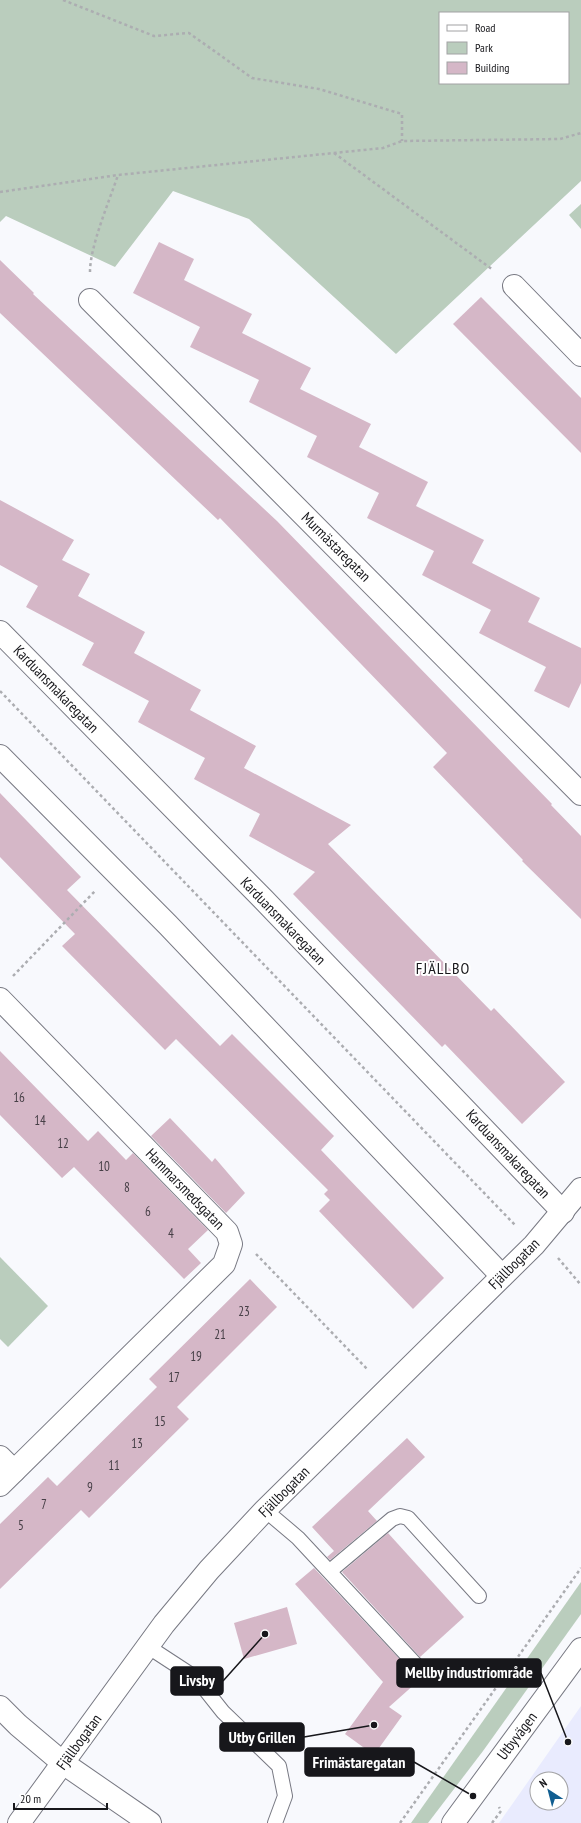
<svg xmlns="http://www.w3.org/2000/svg" width="581" height="1823" font-family="'PT Sans Narrow',sans-serif">
  <rect width="100%" height="100%" fill="#f8f9fd"/>
  <!-- built -->
  <path fill="#e9ebfe" fill-rule="evenodd" d="M581,1706V1823H499ZM537,1779H561V1803H537Z"/>
  <!-- green -->
  <g fill="#bacdbd" fill-rule="evenodd">
    <path d="M0,0H581V181L396,354L249,219L173,191L115,267L6,216L0,222ZM440,13H568V83H440Z"/>
    <path d="M581,204V229L569,215Z"/>
    <path d="M0,1257L48,1306L8,1347L0,1339Z"/>
    <path d="M581,1582V1614L483,1751L428,1823H411Z"/>
  </g>
  <!-- building -->
  <g fill="#d5b7c7">
    <path d="M159,242L194,259L184,280L252,314L242,333L311,368L300,389L371,424L359,447L428,482L416,506L484,540L472,563L540,598L528,622L581,648V683L569,708L534,691L546,667L479,633L491,610L422,575L434,551L367,518L379,493L307,457L317,436L249,402L259,380L190,347L200,327L133,293Z"/>
    <path d="M0,260L34,293L33,294L277,521L552,804L551,805L581,836V919L522,861L523,860L433,767L447,753L220,518L218,520L0,313Z"/>
    <path d="M481,297L581,398V453L453,324Z"/>
    <path d="M0,500L74,540L62,560L90,574L78,596L145,632L134,653L201,690L190,710L256,746L244,768L351,825L328,844L491,1011L494,1008L565,1082L522,1124L445,1044L442,1047L293,894L315,872L249,836L260,814L194,779L205,758L138,722L149,701L82,665L94,643L26,607L38,586L0,565Z"/>
    <path d="M0,793L81,877L67,890L220,1046L232,1034L334,1136L321,1150L444,1278L413,1309L319,1211L330,1200L324,1194L328,1190L176,1039L165,1050L62,946L75,934L0,857Z"/>
    <path d="M0,1051L88,1141L98,1131L126,1160L133,1153L208,1230L188,1249L201,1263L184,1279L74,1167L62,1178L0,1115Z"/>
    <path d="M170,1118L212,1162L215,1158L245,1193L226,1213L151,1136Z"/>
    <path d="M250,1279L277,1307L177,1407L189,1419L89,1518L81,1510L0,1589V1524L48,1477L57,1486L157,1387L149,1379Z"/>
    <path d="M407,1438L425,1457L368,1511L377,1521L330,1560L327,1557L334,1551L312,1527Z"/>
    <path d="M388,1533L464,1617L420,1657L342,1572Z"/>
    <path d="M314,1568L408,1668L405,1671L416,1683L389,1707L402,1716L374,1755L345,1734L383,1682L295,1584Z"/>
    <path d="M287,1607L297,1644L244,1659L234,1623Z"/>
  </g>
  <g fill="none" stroke-linecap="round" stroke-linejoin="round">
    <!-- service casing -->
    <g stroke="#787983" stroke-width="16">
      <g id="service">
        <path d="M265,1510L298,1538L419,1668"/>
        <path d="M330,1571L392,1519L400,1516L408,1518L479,1596"/>
        <path d="M147,1646L196,1678L223,1712L279,1766L285,1796L275,1823"/>
      </g>
    </g>
    <!-- minor casing -->
    <g stroke="#787983" stroke-width="24">
      <g id="minor">
        <path d="M514,286L581,355"/>
        <path d="M90,300L581,794"/>
        <path d="M0,632L264,900L563,1212"/>
        <path d="M0,756L168,925L502,1276"/>
        <path d="M0,999L227,1232L231,1244L224,1264L0,1485"/>
        <path d="M0,1457L14,1471"/>
        <path d="M0,1707L18,1725L63,1763L150,1823"/>
        <path d="M19,1823L164,1624L209,1570L265,1510L534,1245L581,1189"/>
      </g>
    </g>
    <!-- tertiary casing -->
    <g stroke="#787983" stroke-width="24">
      <path id="tertiary" d="M453,1823L581,1649"/>
    </g>
    <!-- path -->
    <g stroke="#acadb1" stroke-width="2.5" stroke-dasharray="3 3" stroke-linecap="butt">
      <path d="M63,0L154,36L189,33L252,78L319,89L402,114V141"/>
      <path d="M334,153L493,270"/>
      <path d="M0,192L118,175L383,148L402,141L560,139L581,133"/>
      <path d="M90,272C90,246 109,202 118,175"/>
      <path d="M0,691L515,1225"/>
      <path d="M13,976L96,890"/>
      <path d="M256,1254L368,1370"/>
      <path d="M558,1258L581,1285"/>
      <path d="M400,1823L581,1568"/>
      <path d="M492,1823L501,1811L499,1807"/>
    </g>
    <!-- service -->
    <use href="#service" stroke="#fff" stroke-width="14"/>
    <!-- minor -->
    <use href="#minor" stroke="#fff" stroke-width="22"/>
    <!-- tertiary -->
    <use href="#tertiary" stroke="#fff" stroke-width="22"/>
  </g>
  <g text-anchor="middle" stroke-width="4" stroke-linejoin="round" paint-order="stroke">
    <!-- number labels -->
    <g font-size="13" fill="#463f46">
      <text x="19" y="1102">16</text>
      <text x="40" y="1125">14</text>
      <text x="63" y="1148">12</text>
      <text x="104" y="1171">10</text>
      <text x="127" y="1192">8</text>
      <text x="148" y="1216">6</text>
      <text x="171" y="1238">4</text>
      <text x="244" y="1316">23</text>
      <text x="220" y="1339">21</text>
      <text x="196" y="1361">19</text>
      <text x="174" y="1382">17</text>
      <text x="160" y="1426">15</text>
      <text x="137" y="1448">13</text>
      <text x="114" y="1470">11</text>
      <text x="90" y="1492">9</text>
      <text x="44" y="1509">7</text>
      <text x="21" y="1530">5</text>
    </g>
    <!-- street labels -->
    <g font-size="15" fill="#17171b" stroke="#fff">
      <text transform="translate(336 547) rotate(45)" y="5">Murmästaregatan</text>
      <text transform="translate(56 689) rotate(46)" y="5">Karduansmakaregatan</text>
      <text transform="translate(283 921) rotate(46)" y="5">Karduansmakaregatan</text>
      <text transform="translate(508 1154) rotate(47)" y="5">Karduansmakaregatan</text>
      <text transform="translate(185 1189) rotate(46)" y="5">Hammarsmedsgatan</text>
      <text transform="translate(514 1264) rotate(-45)" y="5">Fjällbogatan</text>
      <text transform="translate(284 1492) rotate(-45)" y="5">Fjällbogatan</text>
      <text transform="translate(517 1736) rotate(-53)" y="5">Utbyvägen</text>
      <text transform="translate(79 1742) rotate(-54)" y="5">Fjällbogatan</text>
    </g>
    <!-- neighbourhood labels -->
    <g font-size="16" letter-spacing="1" fill="#17171b" stroke="#fff">
      <text x="443" y="974">FJÄLLBO</text>
    </g>
  </g>
  <!-- callouts -->
  <path fill="none" stroke="#17171b" stroke-width="1.5" d="M568 1742L541 1673M265 1634L223 1681M374 1725L304 1737M473 1796L414 1762"/>
  <g fill="#17171b" stroke="#fff" stroke-width="1.5">
    <circle cx="568" cy="1742" r="4"/>
    <circle cx="265" cy="1634" r="4"/>
    <circle cx="374" cy="1725" r="4"/>
    <circle cx="473" cy="1796" r="4"/>
  </g>
  <g fill="#17171b" stroke="#17171b" stroke-width="1.5">
    <rect x="397" y="1659" width="144" height="28" rx="4"/>
    <rect x="171" y="1667" width="52" height="28" rx="4"/>
    <rect x="220" y="1723" width="84" height="28" rx="4"/>
    <rect x="305" y="1748" width="109" height="28" rx="4"/>
  </g>
  <g font-size="16" text-anchor="middle" font-weight="bold" fill="#fff">
    <text x="469" y="1678">Mellby industriområde</text>
    <text x="197" y="1686">Livsby</text>
    <text x="262" y="1743">Utby Grillen</text>
    <text x="359" y="1768">Frimästaregatan</text>
  </g>
  <!-- legend -->
  <rect x="439" y="12" width="130" height="72" fill="#ffffff" stroke="#a2a2a4"/>
  <rect x="447" y="25" width="20" height="6" fill="#ffffff" stroke="#a2a2a4"/>
  <text x="475" y="32" font-size="12" fill="#17171b">Road</text>
  <rect x="447" y="42" width="20" height="12" fill="#bacdbd" stroke="#a2a2a4"/>
  <text x="475" y="52" font-size="12" fill="#17171b">Park</text>
  <rect x="447" y="62" width="20" height="12" fill="#d5b7c7" stroke="#a2a2a4"/>
  <text x="475" y="72" font-size="12" fill="#17171b">Building</text>
  <!-- north arrow -->
  <g transform="translate(549 1791) rotate(324)"><circle r="19" fill="#ffffff" stroke="#a2a2a4"/>
  <path d="M0-3L7 15L0 10L-7 15Z" fill="#115e91"/>
  <text y="-6" font-size="11" font-weight="bold" text-anchor="middle" fill="#17171b">N</text>
  </g>
  <!-- scale -->
  <path d="M14 1803v6h93v-6" fill="none" stroke="#17171b" stroke-width="2"/>
  <text x="20" y="1803" font-size="12" fill="#17171b" stroke="#ffffff" stroke-width="3" paint-order="stroke">20 m</text>
</svg>
